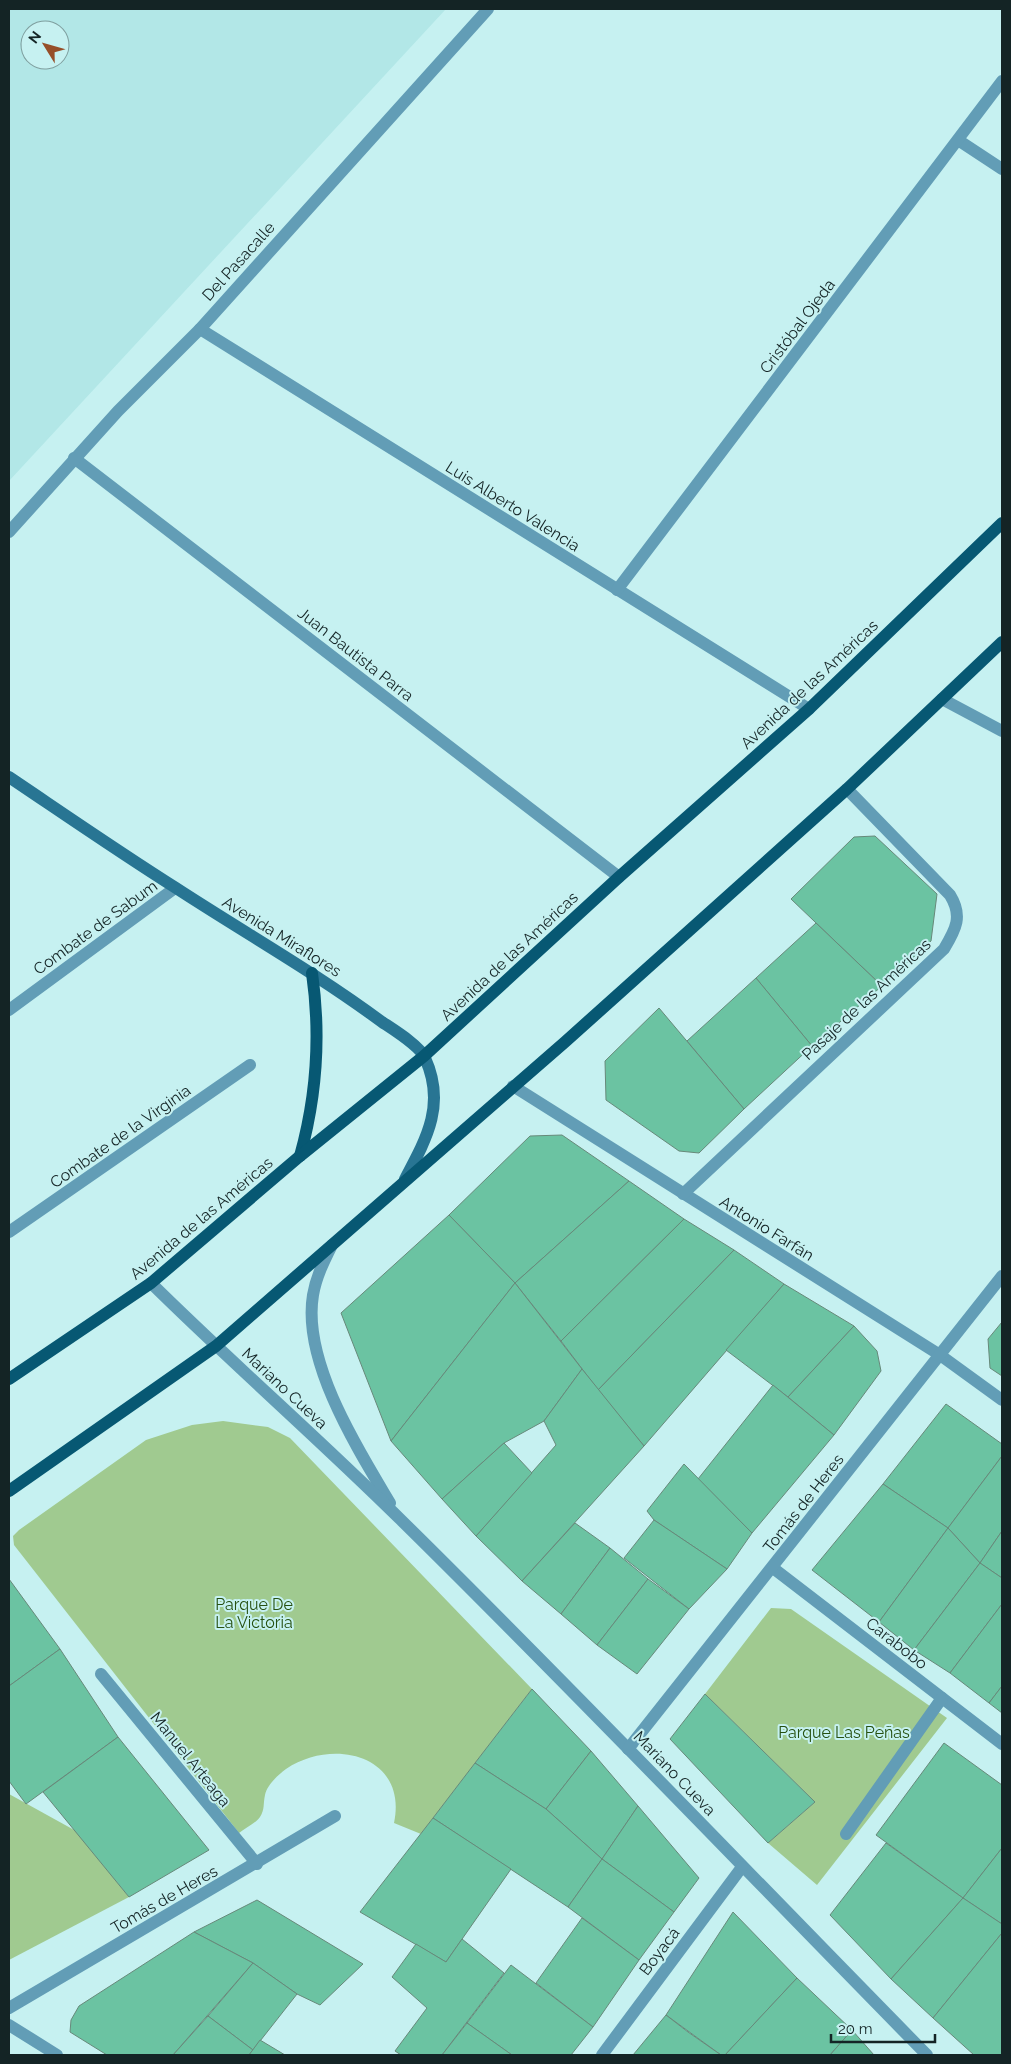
<svg xmlns="http://www.w3.org/2000/svg" width="1011" height="2064" font-family="Raleway,sans-serif">
  <rect width="100%" height="100%" fill="#c6f1f1"/>
  <!-- built -->
  <path fill="#b2e7e7" fill-rule="evenodd" d="M9,9H446L9,481ZM30,30H60V60H30Z"/>
  <!-- green -->
  <g fill="#a0ca90">
    <path d="M223,1421L268,1427L290,1438L532,1689L421,1834L394,1823C408,1756 334,1737 286,1769C278,1775 267,1785 265,1795C263,1804 265,1809 260,1817C256,1823 245,1828 239,1833L14,1545L13,1536L19,1530L146,1440L192,1425Z"/>
    <path d="M771,1608L791,1609L947,1718L817,1885L768,1843L815,1802L705,1694Z"/>
    <path d="M9,1794L76,1831L129,1897L9,1960Z"/>
  </g>
  <!-- building -->
  <g fill="#6bc3a2" stroke="#67897a">
    <path d="M875,836L937,894L931,941L882,986L791,899L854,837Z"/>
    <path d="M816,923L882,986L812,1046L756,978Z"/>
    <path d="M756,978L812,1046L744,1109L687,1041Z"/>
    <path d="M659,1008L744,1109L699,1153L679,1151L606,1100L605,1061Z"/>
    <path d="M562,1135L629,1181L515,1283L449,1215L530,1136Z"/>
    <path d="M629,1181L684,1219L561,1341L515,1283Z"/>
    <path d="M449,1215L515,1283L391,1441L341,1313Z"/>
    <path d="M684,1219L734,1250L598,1390L561,1341Z"/>
    <path d="M734,1250L784,1284L644,1446L598,1390Z"/>
    <path d="M515,1283L582,1369L544,1421L504,1443L442,1499L391,1441Z"/>
    <path d="M784,1284L854,1326L788,1397L726,1350Z"/>
    <path d="M1002,1322V1376L990,1368L988,1339Z"/>
    <path d="M854,1326L877,1351L881,1371L834,1435L788,1397Z"/>
    <path d="M582,1369L644,1446L522,1581L476,1536L556,1445L544,1421Z"/>
    <path d="M773,1385L834,1435L752,1533L698,1479Z"/>
    <path d="M946,1404L1002,1444V1456L948,1528L883,1484Z"/>
    <path d="M504,1443L532,1473L476,1536L442,1499Z"/>
    <path d="M1002,1456V1531L980,1563L948,1528Z"/>
    <path d="M684,1464L752,1533L727,1569L654,1520L647,1511Z"/>
    <path d="M883,1484L948,1528L879,1622L812,1570Z"/>
    <path d="M654,1520L727,1569L689,1609L624,1558Z"/>
    <path d="M575,1523L610,1548L561,1614L522,1581Z"/>
    <path d="M948,1528L980,1563L914,1650L879,1622Z"/>
    <path d="M1002,1531V1578L980,1563Z"/>
    <path d="M610,1548L648,1579L597,1645L561,1614Z"/>
    <path d="M980,1563L1002,1578V1604L950,1673L914,1650Z"/>
    <path d="M9,1579L60,1649L9,1686Z"/>
    <path d="M648,1579L689,1609L637,1674L597,1645Z"/>
    <path d="M1002,1604V1686L989,1703L950,1673Z"/>
    <path d="M60,1649L118,1737L26,1804L9,1781V1686Z"/>
    <path d="M1002,1686V1713L989,1703Z"/>
    <path d="M532,1689L591,1751L546,1809L475,1763Z"/>
    <path d="M705,1694L815,1802L768,1843L670,1739Z"/>
    <path d="M118,1737L209,1850L129,1897L43,1792Z"/>
    <path d="M944,1743L1002,1785V1848L963,1898L876,1835Z"/>
    <path d="M591,1751L638,1806L602,1859L546,1809Z"/>
    <path d="M475,1763L546,1809L602,1859L568,1907L433,1818Z"/>
    <path d="M638,1806L699,1878L674,1912L602,1859Z"/>
    <path d="M433,1818L511,1869L446,1962L360,1912Z"/>
    <path d="M886,1843L963,1898L891,1979L830,1915Z"/>
    <path d="M1002,1848V1924L963,1898Z"/>
    <path d="M602,1859L674,1912L639,1960L568,1907Z"/>
    <path d="M963,1898L1002,1924V1933L933,2018L891,1979Z"/>
    <path d="M257,1900L363,1964L320,2005L297,1994L253,1963L194,1932Z"/>
    <path d="M733,1912L797,1978L725,2055H721L666,2015Z"/>
    <path d="M582,1918L639,1960L593,2027L536,1983Z"/>
    <path d="M194,1932L253,1963L173,2055H107L70,2032L71,2020L79,2006Z"/>
    <path d="M1002,1933V2055H974L933,2018Z"/>
    <path d="M462,1939L504,1973L442,2055H401L395,2051L427,2008L392,1977L416,1944L446,1962Z"/>
    <path d="M253,1963L297,1994L253,2050L208,2016Z"/>
    <path d="M511,1965L593,2027L571,2055H512L467,2023Z"/>
    <path d="M797,1978L852,2030L830,2055H725Z"/>
    <path d="M666,2015L688,2032L721,2055H633Z"/>
    <path d="M208,2016L253,2050L249,2055H173Z"/>
    <path d="M467,2023L512,2055H442Z"/>
    <path d="M852,2030L874,2055H830Z"/>
    <path d="M260,2040L285,2055H249Z"/>
  </g>
  <g fill="none" stroke-linecap="round" stroke-linejoin="round">
    <!-- lane -->
    <path stroke="#629db6" stroke-width="12" d="M942,699L1002,731"/>
    <!-- street -->
    <g stroke="#629db6" stroke-width="12">
      <path d="M958,140L1002,169"/>
      <path d="M200,329L809,709"/>
      <path d="M74,458L619,877"/>
      <path d="M9,532L118,411L200,329L488,9"/>
      <path d="M617,590L1002,81"/>
      <path d="M9,1010L175,888"/>
      <path d="M513,1086L940,1355L1002,1400"/>
      <path d="M683,1194L944,949C956,929 963,916 950,895L847,789"/>
      <path d="M9,1232L250,1065"/>
      <path d="M332,1245C324,1261 316,1277 313,1295C302,1361 357,1448 390,1503"/>
      <path d="M151,1283C232,1363 318,1438 399,1518C578,1694 751,1876 927,2055"/>
      <path d="M773,1568L1002,1744"/>
      <path d="M101,1674L257,1864"/>
      <path d="M628,1749L1002,1276"/>
      <path d="M846,1834L942,1698"/>
      <path d="M9,2008L335,1816"/>
      <path d="M9,2025L57,2055"/>
      <path d="M602,2055L742,1867"/>
    </g>
    <!-- secondary -->
    <path stroke="#287593" stroke-width="12" d="M9,777C64,814 119,852 176,888C245,933 316,973 382,1022C394,1030 420,1046 425,1058C446,1104 427,1138 405,1179"/>
    <!-- primary -->
    <g stroke="#075873" stroke-width="12">
      <path d="M300,1156C317,1095 321,1036 312,973"/>
      <path d="M9,1379L151,1283L300,1156L424,1056L619,877L809,709L1002,523"/>
      <path d="M9,1491L216,1346L565,1042L847,789L1002,642"/>
    </g>
  </g>
  <g text-anchor="middle" stroke-width="4" stroke-linejoin="round" paint-order="stroke">
    <!-- street labels -->
    <g font-size="16" fill="#142425" stroke="#c6f1f1">
      <text transform="translate(238 261) rotate(-48)" y="6">Del Pasacalle</text>
      <text transform="translate(797 326) rotate(-53)" y="6">Cristóbal Ojeda</text>
      <text transform="translate(513 506) rotate(32)" y="6">Luis Alberto Valencia</text>
      <text transform="translate(356 654) rotate(38)" y="6">Juan Bautista Parra</text>
      <text transform="translate(809 684) rotate(-43)" y="6">Avenida de las Américas</text>
      <text transform="translate(95 927) rotate(-36)" y="6">Combate de Sabum</text>
      <text transform="translate(282 936) rotate(32)" y="6">Avenida Miraflores</text>
      <text transform="translate(509 956) rotate(-43)" y="6">Avenida de las Américas</text>
      <text transform="translate(866 999) rotate(-43)" y="6">Pasaje de las Américas</text>
      <text transform="translate(120 1136) rotate(-35)" y="6">Combate de la Virginia</text>
      <text transform="translate(201 1218) rotate(-40)" y="6">Avenida de las Américas</text>
      <text transform="translate(767 1228) rotate(32)" y="6">Antonio Farfán</text>
      <text transform="translate(285 1388) rotate(43)" y="6">Mariano Cueva</text>
      <text transform="translate(803 1503) rotate(-52)" y="6">Tomás de Heres</text>
      <text transform="translate(897 1643) rotate(38)" y="6">Carabobo</text>
      <text transform="translate(191 1759) rotate(51)" y="6">Manuel Arteaga</text>
      <text transform="translate(675 1773) rotate(46)" y="6">Mariano Cueva</text>
      <text transform="translate(164 1899) rotate(-30)" y="6">Tomás de Heres</text>
      <text transform="translate(659 1951) rotate(-53)" y="6">Boyacá</text>
    </g>
    <!-- park labels -->
    <g font-size="16" fill="#265010" stroke="#c6f1f1">
      <text x="254" y="1610">Parque De<tspan x="254" dy="18">La Victoria</tspan></text>
      <text x="844" y="1738">Parque Las Peñas</text>
    </g>
  </g>
  <!-- border -->
  <rect width="1011" height="2064" fill="none" stroke="#142425" stroke-width="20"/>
  <!-- north arrow -->
  <g transform="translate(45 45) rotate(307)"><circle r="24" fill="#c6f1f1" stroke="#7f9f9f"/>
  <path d="M0-4L9 19L0 12L-9 19Z" fill="#964f29"/>
  <text y="-8" font-size="14" font-weight="bold" text-anchor="middle" fill="#142425">N</text>
  </g>
  <!-- scale -->
  <path d="M831 2034v8h104v-8" fill="none" stroke="#142425" stroke-width="2.5"/>
  <text x="838" y="2034" font-size="15" fill="#142425" stroke="#c6f1f1" stroke-width="4" paint-order="stroke">20 m</text>
</svg>
